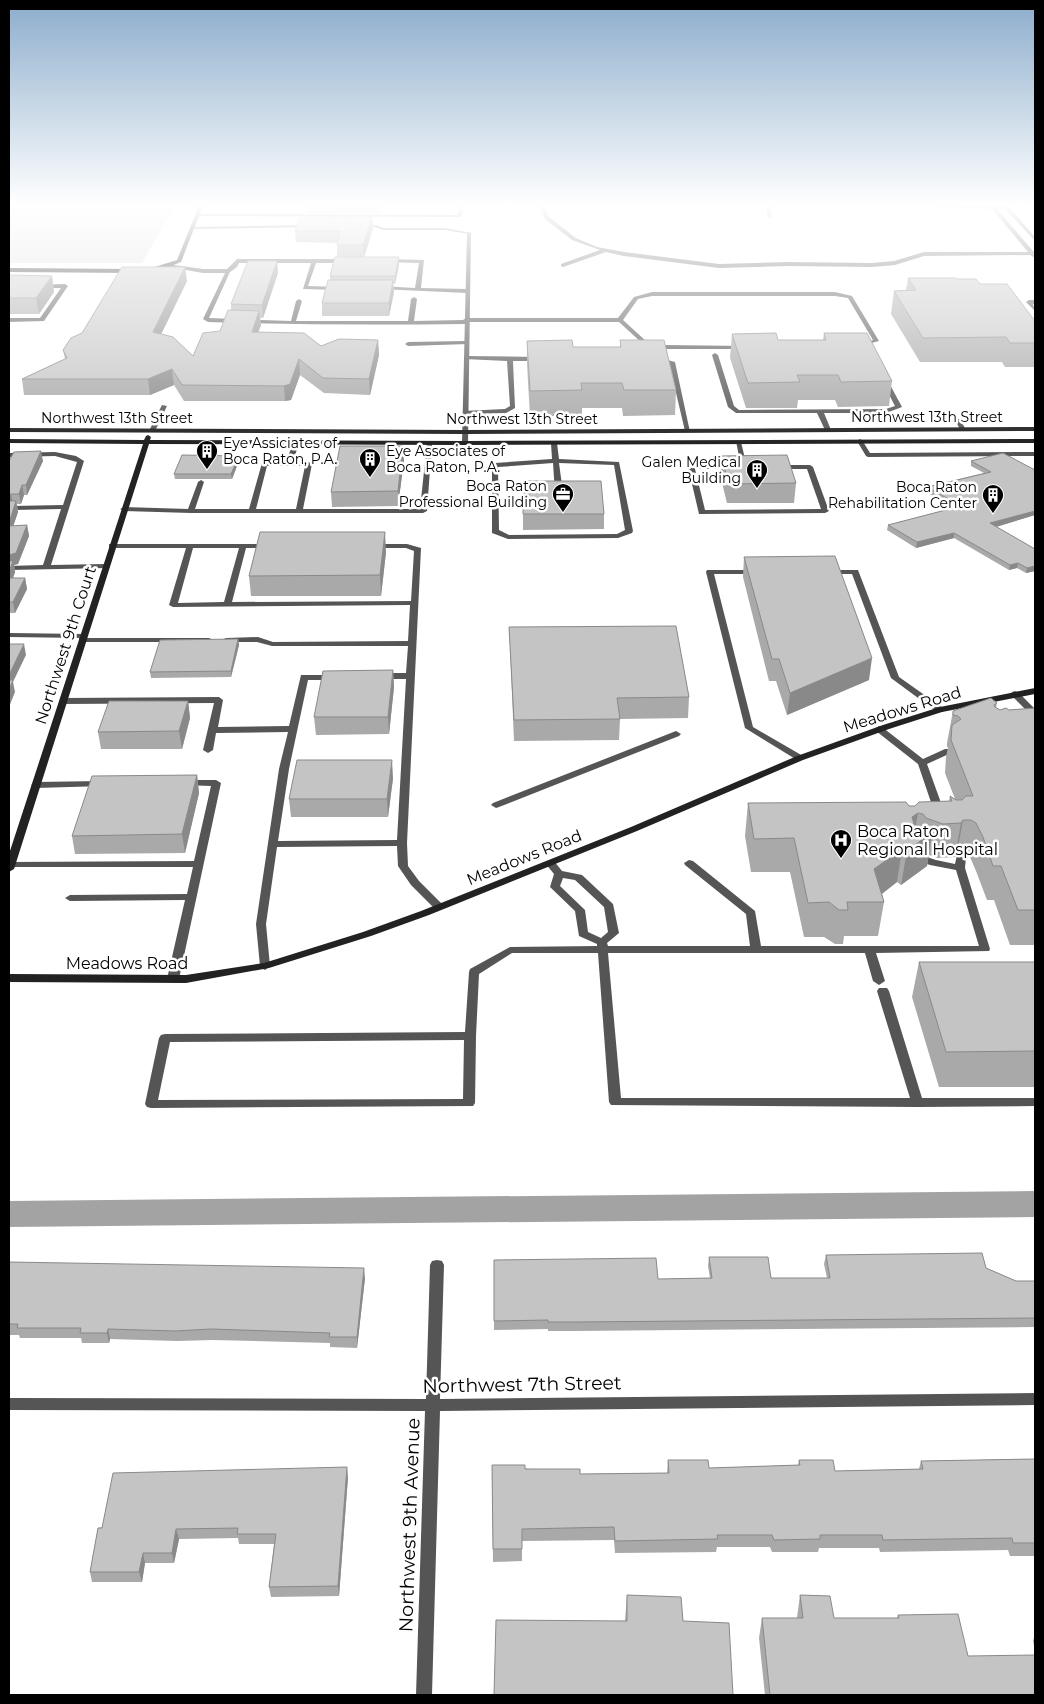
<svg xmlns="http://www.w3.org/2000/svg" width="1044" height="1704" font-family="Montserrat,sans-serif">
  <rect width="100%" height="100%" fill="#fff"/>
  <!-- green -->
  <path fill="#dcdcdc" d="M9,206H175L142,263H9Z"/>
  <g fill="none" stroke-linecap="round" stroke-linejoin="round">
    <!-- canal -->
    <path fill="#a3a3a3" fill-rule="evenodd" d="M1035,1191V1217L9,1227V1201Z"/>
    <!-- lane -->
    <g fill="#555" fill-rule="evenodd">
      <path d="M459,206H463L462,216L460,217L197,216L195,215L197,214L458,215Z"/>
      <path d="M311,225L309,227L192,229L190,228L192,227Z"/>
      <path d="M361,225H376L384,228H445L471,233L469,234L445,230H383L375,227H359Z"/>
      <path d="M237,259H346L349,261L346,263H316L308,286L341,287L342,288L339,290L303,289L311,263H239L237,267L230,272L209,318L291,321L296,301L299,299L302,301L296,321H408L411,299L414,297L417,299L414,321L463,320L466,318H618L634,297L652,292H835L852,296L879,341L857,347V345L873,340L848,298L835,296H652L638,299L623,320L646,341L663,345L746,346L747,347L744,349H663L642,343L619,322H469L466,324C380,325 294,325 208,322L203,319L225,273H203L164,266L167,264L203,269H227Z"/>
      <path d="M386,259L424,260L421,288L467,289L470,291L467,293L379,289L378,288L381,286L415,288L419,263L384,262V260Z"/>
      <path d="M65,284L68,286L44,321L9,322V318H40L61,288H40L38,287V285Z"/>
      <path d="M1029,300H1035V304H1033L1035,311L1026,302Z"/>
      <path d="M466,341L469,343L468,344L408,346L405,344L408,342Z"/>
      <path d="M715,353L718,355L734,406L739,410L886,409L895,406L882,381L885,379L888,381L902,407L886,413H824L831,430L828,432L825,430L817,413H736L728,407L712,355Z"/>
      <path d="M466,356L539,357L542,359L539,361H513L515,408L506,413L465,414L463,413V411L505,409L510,406L507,361L464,359V357Z"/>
      <path d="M656,357L675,362L690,432L685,431L669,363L654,360V358Z"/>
      <path d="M162,405L167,406L155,431L150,432L149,431Z"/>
      <path d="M956,419H960L966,430L965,431H961L955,420Z"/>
      <path d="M860,439L862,440L870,453L1035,452V456L868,457L866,456L857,441Z"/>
      <path d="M296,441L299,443L293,462H309L312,464L303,509H420L427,443L432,442L427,511L423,513H191L124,511L120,509L124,507L188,509L198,482L201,480L204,482L195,509H249L262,463L286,462L293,443ZM267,466H305L296,509H256Z"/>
      <path d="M554,441L557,443L559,459L619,462L633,531L632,533L618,538L508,539L492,533V465L495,463L552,459L551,443ZM553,463L555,493L559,495L563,493L559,463L614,465L625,530L617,534L509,535L499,530L498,467Z"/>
      <path d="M736,441L741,442L747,467L746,468L741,467Z"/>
      <path d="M55,452L76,456L84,461L51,565L106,564L110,566L109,568L9,570V566L43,565L61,509L13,510L9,508L13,506L63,505L77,462L55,456L9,457V453Z"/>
      <path d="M691,465H734L737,467L734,469H695L705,510L821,509L807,469H779L776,467L779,465H810L813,467L829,511L825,513L699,514L688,467Z"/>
      <path d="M109,544H271V548H246L232,602L411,601L414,551L406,548H373L369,546L373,544H407L421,548L407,843L408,866L419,881L443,905L444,907L443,909H435L411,885L398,866L397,846L277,847L266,924L270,966L265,970L261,968L260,966L256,924L279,769L288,732L216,733L213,750L208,753L203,750L214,703L63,704L59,701L63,698L219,697L223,700L218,727L289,726L301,675H338L339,677L335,680H308L289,769L278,841L397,840L406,679H382L378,676L382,673H406L408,646H272L257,642H226L222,640L226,638L258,637L273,642L408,641L410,605L173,607L169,605L186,548H109ZM193,548H239L224,602L178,603Z"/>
      <path d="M707,570H755L759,572L755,574H714L753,727L803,756L805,758L803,760H797L745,728L706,572Z"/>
      <path d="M824,570H858L899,677L943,708L944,710L943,712H937L891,678L852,574H824Z"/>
      <path d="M79,638H209L213,640L209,642H79Z"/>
      <path d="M1015,691L1018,692L1035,709V717L1032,716L1012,696L1011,694L1012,692Z"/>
      <path d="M879,726L882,727L923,759L945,749H951L953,751L951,753L927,764L945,814L943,816L940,817L935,814L918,764L876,731L874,729Z"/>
      <path d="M676,731L681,734L679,736L499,807L496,808L491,805L493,803Z"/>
      <path d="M185,780H216L221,783L179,979L173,983L167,979L185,900L70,901L65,898L70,895L187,894L193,867H11L9,866V862L194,861L211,786L182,785L180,783Z"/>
      <path d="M101,781L106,784L104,786L36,788L31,785L36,782Z"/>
      <path d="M915,853L936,860L955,864L957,855H965L966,857L965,868L990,949L989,951L876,953L885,981L879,985L873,981L865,953H608L621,1098H910L877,991L879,988H887L889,991L922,1098H1035V1106L918,1107L611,1105L609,1102L598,953H512L479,974L476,1036L475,1103L473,1106L151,1108L147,1107L145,1104L159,1038L161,1035L165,1034L465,1032L469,972L470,969L510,947L597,946V944L579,936L575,911L550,887L554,874L545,863L550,860L554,861L562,871L582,875L613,904L619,933L607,943L608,946H750L746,914L685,865L684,863L689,860L693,861L755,911L761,946H979L956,870L930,865L911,858L910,856ZM563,878L575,880L604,907L608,932L601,938L588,932L585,910L560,886ZM464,1040L463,1099L158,1100L170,1042Z"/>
    </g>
    <!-- street -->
    <g fill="#555" fill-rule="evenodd">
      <path d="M540,206H544L549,217L576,238L597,247L624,252L719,264L788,262L872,263L894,261L924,252H1028L992,209L923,206H1008L1035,237V241L1005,209H997L1033,251L1035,252V258L1030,255L924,256L895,265L872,267L788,266L719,268L624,256L606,252L563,267L561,266V264L600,250L572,240L545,219Z"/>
      <path d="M767,206H771V218L767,217Z"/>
      <path d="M469,232L471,233L468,443L465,445L462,443L467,233Z"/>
      <path d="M9,633L84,634L88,636L84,638L9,637Z"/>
      <path d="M437,1260L442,1261L444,1265L440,1399L1035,1393V1405L440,1411L432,1695H416L425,1411L9,1410V1398L426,1399L430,1265L432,1261Z"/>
    </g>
    <!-- secondary -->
    <g fill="#222" fill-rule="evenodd">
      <path d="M199,206H203L181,262L166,268L148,271V269L177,260Z"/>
      <path d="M9,268L133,269L136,271L133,273L9,272Z"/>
      <path d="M1035,427V431L465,434L9,432V428L465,430Z"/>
      <path d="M148,435L151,437L150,440L465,441L1035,439V443L465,445L149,444L14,869L9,872V854L143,444L9,443V439L144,440L146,436Z"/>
      <path d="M1035,688V694L942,712L889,729L803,760L637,831L429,915L371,936L269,968L186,983L9,982V974L186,975L264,963L363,932L421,911L631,827L797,756L883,725L940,707Z"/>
    </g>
  </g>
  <!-- wall -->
  <g fill="#a9a9a9">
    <path d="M308,206H380L378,213H308Z"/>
    <path d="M372,217L373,229L364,257H399V265L395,284H393L394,292L389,316H322V303L330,280V276L337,257V243L296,242L295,231Z"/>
    <path d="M277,261L278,273L263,318H260L261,325L258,332L321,346L378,340L379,355L370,395L324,393L300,375L291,400L285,401H184L174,385L150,395H24L22,379L65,359L63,350L187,281L161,334L193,356L220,331L231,310V304Z"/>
    <path d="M9,275L52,276L54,292L39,314H9Z"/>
    <path d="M908,278L957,279L980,284L1035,321V367H1005L1002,362H920L891,314L894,291L906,290Z"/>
    <path d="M824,333L892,381L889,406L838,407L835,400H798L797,408H746L730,358L732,334L778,340H823Z"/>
    <path d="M620,340L676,390L675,415L623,416L622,408H582V416H530L527,365V341L573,347H620Z"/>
    <path d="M721,456L796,483L794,503H727L720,475Z"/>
    <path d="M404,460L398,506L332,507L331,492Z"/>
    <path d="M9,461H43L27,495H24L21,504H17L18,512L13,526L27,525L29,536L18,564L14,565L15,572L13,578H25L27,589L15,613H9Z"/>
    <path d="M239,461L232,479H175L174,474Z"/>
    <path d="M971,461L1035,470V515L996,527L1035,549V571L1026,573L1017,568L1009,570L954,538L916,548L887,530L888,525L954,508L926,492L927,487L984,473L971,466Z"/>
    <path d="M523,481L604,514V529L523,530Z"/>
    <path d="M386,552L381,596H251L249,576Z"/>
    <path d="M744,557L869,680L787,715L776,681H769L743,577Z"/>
    <path d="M509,627L689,697L688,718L620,719L619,740L514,741L510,647Z"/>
    <path d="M238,639L239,645L231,677L151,678L150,672Z"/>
    <path d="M393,670L394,687L389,734L316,735L314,717Z"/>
    <path d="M188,701L190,718L182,749H101L98,732Z"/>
    <path d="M997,703L996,708L1000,710H1009L1035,708V945H1010L994,900H987L976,871L970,857L965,853H957L955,857L937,858L929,855L927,866L901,885L897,882L882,894L884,902L878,936H844L843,944H835L824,937H804L790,872H751L745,836L748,803L915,806L949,801L950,796L955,799L945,773L946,757L948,747H947V743L953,711Z"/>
    <path d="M197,775L199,793L185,853L75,854L72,836Z"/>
    <path d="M393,778L388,817H291L289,799Z"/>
    <path d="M919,962H1035V1087H939L912,997Z"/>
    <path d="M826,1255L986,1268L1016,1281H1035V1327L574,1331H548V1329L494,1330V1260L658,1279L710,1278L708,1266L709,1257L771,1278H827L824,1264Z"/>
    <path d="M9,1262L365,1278L357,1348L330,1347V1343L213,1340L177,1341L110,1339L109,1343H82L81,1338H20L19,1335H9Z"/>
    <path d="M1035,1459V1556H1010L1008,1550L880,1552L879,1548H819L818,1552H772L770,1547H717L716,1552L615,1553L614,1540L522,1541V1561L493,1562L492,1465L580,1474L667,1473L668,1460L709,1468L798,1465L799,1460L835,1471L919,1469L921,1461Z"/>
    <path d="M348,1477L339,1596L271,1597L269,1587L274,1544H239L238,1538L179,1539L174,1563H145L142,1582H92L90,1572L98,1528Z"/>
    <path d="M627,1595L683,1621H625Z"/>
    <path d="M800,1595L834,1618H897L898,1615L1035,1695H765L759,1638L762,1618H797Z"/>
    <path d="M1035,1634V1650L1033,1641Z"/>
  </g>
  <!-- shaded-wall -->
  <g fill="#898989">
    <path d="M372,217L373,229L364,257L363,245Z"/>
    <path d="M399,257V265L395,284V276Z"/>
    <path d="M277,261L278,273L263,318L262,305Z"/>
    <path d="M185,267L187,281L155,347L153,332Z"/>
    <path d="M52,276L54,292L39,314L36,298Z"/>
    <path d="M393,280L394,292L389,316V303Z"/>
    <path d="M259,311L261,325L253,347L252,332Z"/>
    <path d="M378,340L379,355L370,395L369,379Z"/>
    <path d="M299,359L300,375L291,400L285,401L284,386Z"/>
    <path d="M172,369L174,385L150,395L148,379Z"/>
    <path d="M403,446L404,460L398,506V491Z"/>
    <path d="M41,451L43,461L27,495L26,485Z"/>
    <path d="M239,456V461L232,479L231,474Z"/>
    <path d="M22,485L24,495L21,504L19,494Z"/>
    <path d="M11,494L13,504L9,506V495Z"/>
    <path d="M16,501L18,512L10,536L9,523Z"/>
    <path d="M1035,511V515L989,529L990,523Z"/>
    <path d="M27,525L29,536L18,564L14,565L15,572L9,589V555Z"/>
    <path d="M385,532L386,552L381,596L380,575Z"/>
    <path d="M954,533V538L916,548L917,542Z"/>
    <path d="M1018,563L1017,568L1009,570L1010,565Z"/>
    <path d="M1035,566V571L1026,573L1027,568Z"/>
    <path d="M25,578L27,589L15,613L13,602Z"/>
    <path d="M238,639L239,645L231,677V671Z"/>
    <path d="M24,644L26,655L13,682L15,692L9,707V675Z"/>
    <path d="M872,658L869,680L787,715L790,693Z"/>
    <path d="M393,670L394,687L389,734L388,717Z"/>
    <path d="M188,701L190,718L182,749L179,731Z"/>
    <path d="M392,760L393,778L388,817L387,799Z"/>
    <path d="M197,775L199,793L185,853L182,834Z"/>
    <path d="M918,813L912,846V817Z"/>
    <path d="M963,820L957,853L955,857L961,823Z"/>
    <path d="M932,832L927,866L901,885L907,851Z"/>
    <path d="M902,849L897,882L871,902L874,869Z"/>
    <path d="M364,1268L365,1278L357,1348V1337Z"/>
    <path d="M108,1329L110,1339L109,1343L107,1333Z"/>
    <path d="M347,1467L348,1477L339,1596L338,1586Z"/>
    <path d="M176,1529L179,1539L174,1563L172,1553Z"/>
    <path d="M143,1553L145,1563L142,1582L139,1572Z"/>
  </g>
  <!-- building -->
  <g fill="#c4c4c4" stroke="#898989">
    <path d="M372,217L363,245H337L340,231H295L300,218Z"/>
    <path d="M335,257H399L395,276H330Z"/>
    <path d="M248,261H277L262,305L231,304Z"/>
    <path d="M122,267H185L153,332L173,337L193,356L203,333L220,331L228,310L259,311L252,332L304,333L321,346L339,339L378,340L369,379L323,378L299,359L290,384L284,386L182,385L172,369L148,379H22L67,358L63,350L71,338L82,333Z"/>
    <path d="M9,275L52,276L36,298H9Z"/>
    <path d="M908,278H955L957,279H976L980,284H1007L1035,321V343H1010L1006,337L923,338L894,291L916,290Z"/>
    <path d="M328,280H393L389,303H322Z"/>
    <path d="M776,333L778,340H826L824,333H867L892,381L841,382L838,375H797L800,382L748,383L732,334Z"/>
    <path d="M572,340L573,347H621L620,340H664L676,390H624L622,383H581L582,390L530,391L527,341Z"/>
    <path d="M340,446H403L398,491L331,492Z"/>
    <path d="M41,451L26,485H22L19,494H11L9,495V461L14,452Z"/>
    <path d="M1003,453L1035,470V511L990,523L1035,549V566L1027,568L1018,563L1010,565L954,533L917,542L888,525L961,506L927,487L991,472L971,461Z"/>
    <path d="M182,455L239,456L231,474H174Z"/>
    <path d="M787,455L796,483L729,484L721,456Z"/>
    <path d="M523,481H601L604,514H523Z"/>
    <path d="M9,500L10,501H16L9,523Z"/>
    <path d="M27,525L16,553L9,555V526Z"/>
    <path d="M260,532H385L380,575L249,576Z"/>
    <path d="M835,556L872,658L790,693L779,659H772L744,557Z"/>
    <path d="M9,561H13L9,572Z"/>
    <path d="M9,578H25L13,602H9Z"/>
    <path d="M676,626L689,697L617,698L620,719L514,720L509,627Z"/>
    <path d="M238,639L231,671L150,672L160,640Z"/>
    <path d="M9,644H24L9,675Z"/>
    <path d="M393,670L388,717H314L323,671Z"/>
    <path d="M9,680H13L9,690Z"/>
    <path d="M991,698L997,703L994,705L995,707L1000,710L1006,708L1009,710L1035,708V910H1018L1001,866H993L983,837L976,823L971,820H963L961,823L943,824L926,818L923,814L918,813L912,817L914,824L932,832L907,851L902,849L874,869L884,902H847L848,910H839L829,902L808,903L794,838L754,839L748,803L906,802L909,806H915L919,802L952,801L950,796L956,800H962L966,796H973L951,740L952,725L961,719L958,716L953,715V711Z"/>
    <path d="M109,701H188L179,731L98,732Z"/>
    <path d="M297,760H392L387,799H289Z"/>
    <path d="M197,775L182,834L72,836L92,776Z"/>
    <path d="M919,962H1035V1051L946,1052Z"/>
    <path d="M982,1253L986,1268L1016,1281H1035V1318L575,1322H548V1320L494,1321V1260L656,1258L658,1279L712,1278L709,1257H768L771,1278H830L826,1255Z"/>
    <path d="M9,1262L364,1268L357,1337H329L330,1333L211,1329L175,1331L108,1329L107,1333H80L81,1328H17L18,1324H9Z"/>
    <path d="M1035,1459V1543H1013L1012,1538L883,1540L882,1535H820V1539L774,1540L772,1535H717L718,1539L615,1541L614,1527L522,1529V1549H493L492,1465H525V1469H580V1474L669,1473L668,1460H708L709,1468L800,1465L799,1460H833L835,1471L923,1469L921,1461Z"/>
    <path d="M347,1467L338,1586L269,1587L276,1534H237L238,1528L176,1529L172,1553H143L139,1572H90L98,1528H102L113,1473Z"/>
    <path d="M627,1595L681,1597L683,1621L729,1623L733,1695H494L496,1620L627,1621Z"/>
    <path d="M800,1595L830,1596L834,1618H899L898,1615L958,1614L968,1656L1035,1655V1695H770L762,1618H803Z"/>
  </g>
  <!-- sky -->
  <linearGradient id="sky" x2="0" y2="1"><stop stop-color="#8cadcc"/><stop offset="0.46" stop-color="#fff"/><stop offset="1" stop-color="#fff" stop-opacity="0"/></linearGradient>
  <rect width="1044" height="445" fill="url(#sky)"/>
  <!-- icons -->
  <defs>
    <g id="building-pin" transform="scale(1.125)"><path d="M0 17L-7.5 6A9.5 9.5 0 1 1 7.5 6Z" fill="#000" stroke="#fff"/><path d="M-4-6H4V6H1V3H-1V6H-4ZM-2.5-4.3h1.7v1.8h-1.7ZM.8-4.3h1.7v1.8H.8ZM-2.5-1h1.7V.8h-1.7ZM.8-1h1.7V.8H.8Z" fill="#fff"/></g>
    <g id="office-pin" transform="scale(1.125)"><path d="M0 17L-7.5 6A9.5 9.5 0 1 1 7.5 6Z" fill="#000" stroke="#fff"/><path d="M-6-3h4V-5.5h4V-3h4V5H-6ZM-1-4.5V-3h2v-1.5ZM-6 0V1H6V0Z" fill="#fff"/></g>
    <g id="hospital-pin" transform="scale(1.125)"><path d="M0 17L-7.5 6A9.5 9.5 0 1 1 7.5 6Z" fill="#000" stroke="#fff"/><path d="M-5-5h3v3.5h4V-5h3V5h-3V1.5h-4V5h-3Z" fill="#fff"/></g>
  </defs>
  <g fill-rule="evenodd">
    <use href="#building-pin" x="207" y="451"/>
    <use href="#building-pin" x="370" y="459"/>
    <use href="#building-pin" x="757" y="470"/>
    <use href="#office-pin" x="563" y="494"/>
    <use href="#building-pin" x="993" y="495"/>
    <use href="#hospital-pin" x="841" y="840"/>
  </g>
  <g text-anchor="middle" stroke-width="5" stroke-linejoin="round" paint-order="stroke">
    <!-- far-street labels -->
    <g font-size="14" fill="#000" stroke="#fff">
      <text x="927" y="422">Northwest 13th Street</text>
      <text x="117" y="423">Northwest 13th Street</text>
      <text x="522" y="424">Northwest 13th Street</text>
    </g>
    <!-- far-poi labels -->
    <g font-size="14" fill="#000" stroke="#fff" text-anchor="end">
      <text x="223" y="448" text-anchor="start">Eye Assiciates of<tspan x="223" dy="16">Boca Raton, P.A.</tspan></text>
      <text x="386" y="456" text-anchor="start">Eye Associates of<tspan x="386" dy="16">Boca Raton, P.A.</tspan></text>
      <text x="741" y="467">Galen Medical<tspan x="741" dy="16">Building</tspan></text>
      <text x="547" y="491">Boca Raton<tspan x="547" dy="16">Professional Building</tspan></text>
      <text x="977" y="492">Boca Raton<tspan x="977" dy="16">Rehabilitation Center</tspan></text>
    </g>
    <!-- street labels -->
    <g font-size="16" fill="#000" stroke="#fff">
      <text transform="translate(65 645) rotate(-72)" y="6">Northwest 9th Court</text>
      <text transform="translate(902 709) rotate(-17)" y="6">Meadows Road</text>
      <text transform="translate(524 857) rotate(-22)" y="6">Meadows Road</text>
      <text x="127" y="969">Meadows Road</text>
    </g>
    <!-- poi labels -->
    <g font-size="16" fill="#000" stroke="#fff" text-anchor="start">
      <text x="857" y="837">Boca Raton<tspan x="857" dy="18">Regional Hospital</tspan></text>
    </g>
    <!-- near-street labels -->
    <g font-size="19" fill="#000" stroke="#fff">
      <text transform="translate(522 1384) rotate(-1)" y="7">Northwest 7th Street</text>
      <text transform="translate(409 1525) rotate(-88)" y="7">Northwest 9th Avenue</text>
    </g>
  </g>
  <!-- border -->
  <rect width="1044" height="1704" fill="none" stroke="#000000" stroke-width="20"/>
</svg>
